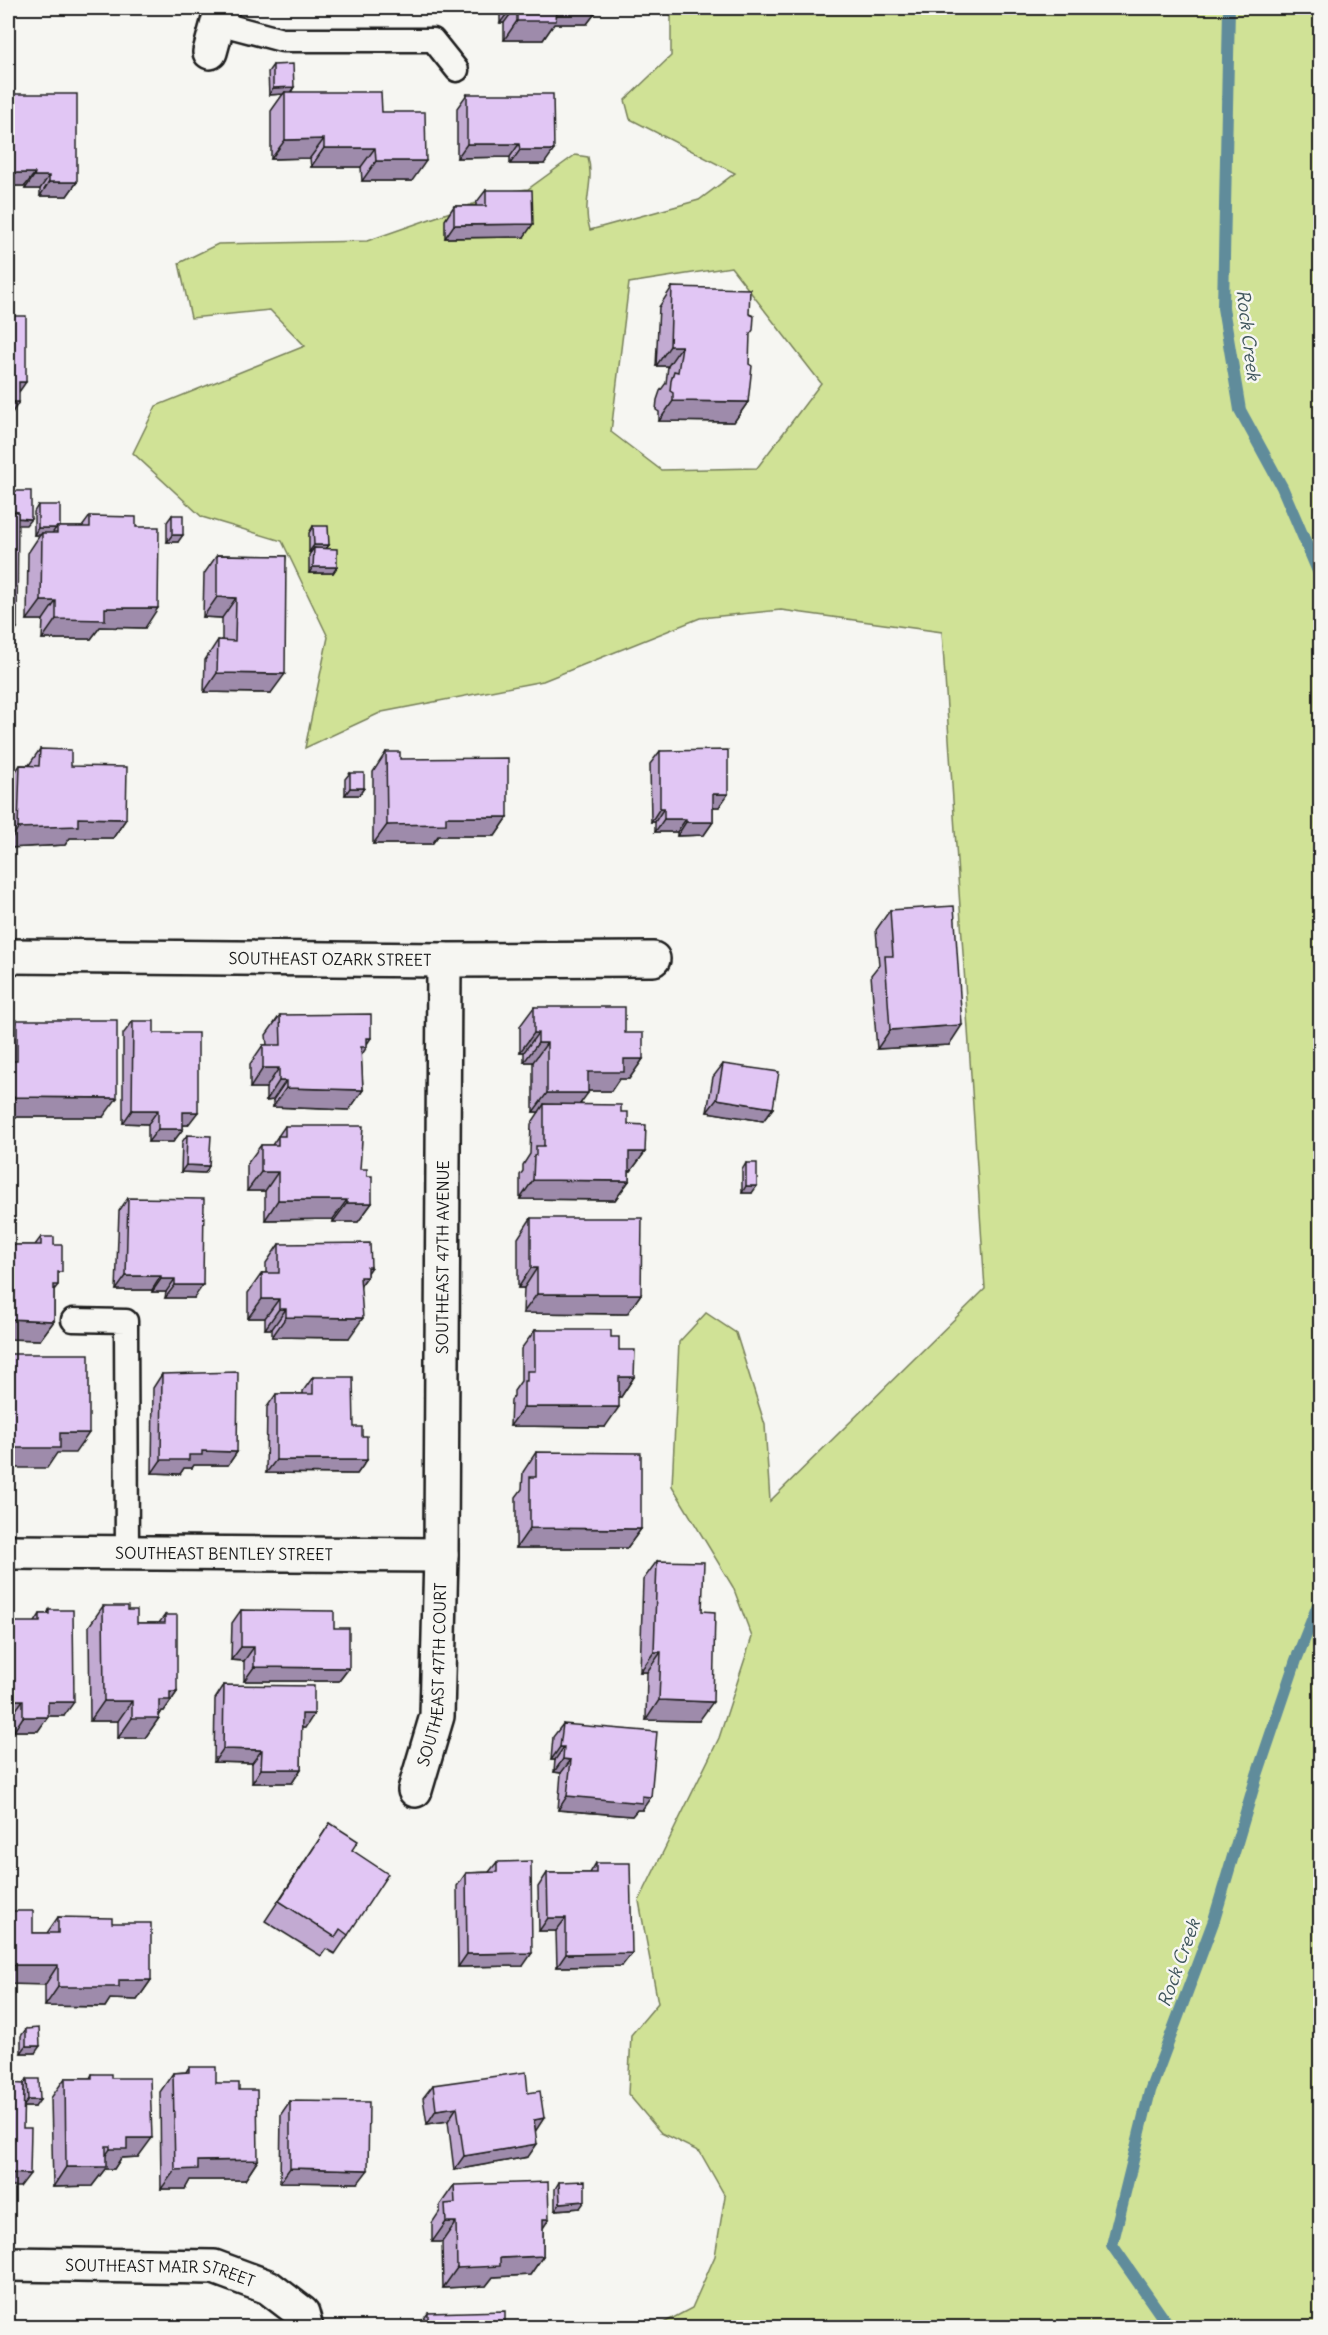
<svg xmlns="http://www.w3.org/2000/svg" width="1328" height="2335" font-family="Delius,sans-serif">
  <rect width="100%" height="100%" fill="#f6f6f2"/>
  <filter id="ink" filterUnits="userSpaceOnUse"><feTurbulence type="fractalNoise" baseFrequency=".0167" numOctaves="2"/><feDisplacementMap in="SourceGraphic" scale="12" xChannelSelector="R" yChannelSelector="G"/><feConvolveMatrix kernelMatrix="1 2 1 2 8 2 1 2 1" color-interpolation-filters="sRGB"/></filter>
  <g filter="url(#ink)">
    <!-- green -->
    <path fill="#d0e296" stroke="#767f59" stroke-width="1.5" fill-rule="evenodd" d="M666,8H1320V2327H656L692,2308L715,2256L725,2196L700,2152L661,2133L628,2094L631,2035L658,2003L639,1901L719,1738L752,1637L733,1587L672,1486L679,1342L706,1313L736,1333L765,1425L770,1501L985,1289L942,632L781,610L700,618L543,681L382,712L305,748L328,637L282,541L202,517L133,453L156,406L305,346L270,310L191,318L179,263L218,244L367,241L476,203L488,194L528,189L575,155L588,157C595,185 581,202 590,230L699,200L735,173L630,119L625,100L671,56V16ZM731,267L821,383L757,468L661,470L611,432L629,283Z"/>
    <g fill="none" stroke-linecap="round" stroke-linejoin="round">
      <!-- stream -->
      <g stroke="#608c9b" stroke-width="12">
        <path d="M1229,8L1223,308L1240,410L1282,487L1320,576"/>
        <path d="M1170,2328L1112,2245L1150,2091L1214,1920L1257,1775L1296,1660L1320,1600"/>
      </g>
      <!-- service casing -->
      <g stroke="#1c1c1c" stroke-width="27">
        <g id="service">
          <path d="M218,23L282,40H433L457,70"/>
          <path d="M73,1320L126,1321L127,1553"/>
        </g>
      </g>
      <!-- minor casing -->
      <g stroke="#1c1c1c" stroke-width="38">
        <g id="minor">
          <path d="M210,52L222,8"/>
          <path id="s1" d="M8,956L444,960L653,959"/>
          <path id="s2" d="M8,1552L441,1555"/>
          <path id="s3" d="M415,1790L437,1716L441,1555L444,960"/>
          <path id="s4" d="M8,2264L214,2267L268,2287L302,2313L306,2328"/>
        </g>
      </g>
      <!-- service -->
      <use href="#service" stroke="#f6f6f2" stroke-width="22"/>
      <!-- minor -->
      <use href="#minor" stroke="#f6f6f2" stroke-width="33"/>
    </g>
    <!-- wall -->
    <g fill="#c2aad2" stroke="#1c1c1c" stroke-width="1.5">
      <path d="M500,8H599L587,24H554L543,40H504V23H500Z"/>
      <path d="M273,65L294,87L291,92L382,112L412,181H362L361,167H311L310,158L271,159V111L283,94L269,95L268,72Z"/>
      <path d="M8,94L77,182L67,196H40V189H25V186H8Z"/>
      <path d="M467,94L544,164H510V157L457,158V108Z"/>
      <path d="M486,190L524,237L445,238V220L454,206H476V203Z"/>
      <path d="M672,287L749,335L748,402L734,422L659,421V412L656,410L657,400L660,391L666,383L668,366H656L659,307Z"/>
      <path d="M38,505L60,527H82L90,516L136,527L145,628L100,627L91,639H42L43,620H27L28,553L40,535H34V512Z"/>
      <path d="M172,515L178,542H167V522Z"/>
      <path d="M313,526L329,545L326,549L337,567L333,573H309V555L311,552H309V533Z"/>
      <path d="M217,555L286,556L271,693L204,692L205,660L218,640L222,641V618L203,617L204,574Z"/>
      <path d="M40,749L71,766L126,819L113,838H70L65,845L8,848V782L20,765H29Z"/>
      <path d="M660,751L728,794L719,807H713V822L704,835L677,836V832H655V822H651L650,764Z"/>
      <path d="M386,752L400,759L508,817L495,836H438L432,844H373V772Z"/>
      <path d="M350,773L364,788L359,795H345V779Z"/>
      <path d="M890,910L949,1045L877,1049L871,975L879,965L876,930Z"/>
      <path d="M534,1007L625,1033L643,1059L629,1079H619L611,1091H588L580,1104L621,1112L645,1152L631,1171H629V1181L615,1200L520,1199V1175L523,1171V1165L530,1154L531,1124L539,1112H533V1062H524V1052H520V1026Z"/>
      <path d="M280,1015L367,1044L361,1056L363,1090L349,1110L273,1107V1100L266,1101V1088H250V1064L263,1045H267L266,1035Z"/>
      <path d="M17,1020L103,1117H8V1033Z"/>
      <path d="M133,1021L154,1033L188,1125H183V1129L173,1142H148V1124L123,1123V1034Z"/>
      <path d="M723,1064L773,1108L763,1121L707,1112L713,1077Z"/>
      <path d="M285,1126L360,1169L367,1176L372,1203L358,1222H333V1219L265,1220V1191H247V1164L261,1145H272Z"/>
      <path d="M187,1135L209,1166L205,1173L181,1172L182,1142Z"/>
      <path d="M746,1163L752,1193H742V1170Z"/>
      <path d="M128,1198L194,1298H165L166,1292H152V1290H116L119,1211Z"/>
      <path d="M531,1218L641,1294L627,1314L523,1313L524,1288H518V1238Z"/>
      <path d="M41,1237L54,1245L58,1277V1285L54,1290V1321L40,1340L8,1339V1245H35Z"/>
      <path d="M279,1244L367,1272V1277L361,1285L349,1338L272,1337V1329H265V1318H248V1293L262,1273H266V1263Z"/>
      <path d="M535,1330L611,1337L619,1350L634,1377L621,1397H619L605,1427L510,1426L511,1400L514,1396V1391L521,1381V1349Z"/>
      <path d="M162,1374L237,1452L228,1465H194L192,1468H184L180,1474L152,1473L153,1388Z"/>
      <path d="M313,1377L354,1427L367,1460L357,1474L266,1473L267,1407L276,1394H303V1391Z"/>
      <path d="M536,1452L641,1529L627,1548H516V1497L522,1489L523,1472Z"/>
      <path d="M657,1561L699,1721L646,1720L647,1672H640L643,1580Z"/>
      <path d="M103,1606L128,1610L137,1623H159L165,1615L177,1692L164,1711H162L159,1716V1718L145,1738H118V1721H90L89,1626Z"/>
      <path d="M49,1610L64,1716H48L38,1731H14L13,1714H8L35,1622L40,1614H47Z"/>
      <path d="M241,1610L334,1628L349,1668L339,1681H244V1661L231,1660L232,1623Z"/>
      <path d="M224,1685L305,1728H301V1769L292,1783H252V1763L214,1762L215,1699Z"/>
      <path d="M563,1724L642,1810H637L632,1816L558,1810L561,1773L554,1772L555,1760H551L553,1737Z"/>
      <path d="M330,1823L348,1935L335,1954L326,1949L321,1956L265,1921Z"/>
      <path d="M497,1862L523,1966L458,1967L457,1886L466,1873L489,1872Z"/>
      <path d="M596,1863L622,1966L557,1967L556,1931H539L538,1887L547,1873H590Z"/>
      <path d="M58,1917L112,1923L151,1980L137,2000L110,1999L105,2007L45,2006V1985L33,1933H47Z"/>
      <path d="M26,2029L35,2053H21V2036Z"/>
      <path d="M189,2067L216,2083L239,2090L258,2160L245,2180H190L185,2189H161L160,2092L173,2073L186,2072Z"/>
      <path d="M92,2074L111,2078L138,2157L121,2158L114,2169H105L92,2186L53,2187L51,2098L65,2078H90Z"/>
      <path d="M27,2079L35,2107H23L20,2187L24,2084Z"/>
      <path d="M433,2085L528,2093L535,2131L528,2157L454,2170L448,2121L427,2124L423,2098Z"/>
      <path d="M290,2101L358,2183L280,2182L281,2114Z"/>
      <path d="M559,2182L580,2208L555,2210V2189Z"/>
      <path d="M454,2185L543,2228V2256L530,2275L493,2277L486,2286L443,2288L442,2242H432V2223L440,2211V2205Z"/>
      <path d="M428,2313L505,2328H417Z"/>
    </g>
    <!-- shaded-wall -->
    <g fill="#9e8bab" stroke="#1c1c1c" stroke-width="1.5">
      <path d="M54,8H138L137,9L52,10Z"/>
      <path d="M511,8H515L504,23H500Z"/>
      <path d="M555,8H599L587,24H554L543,40H504L517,21Z"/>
      <path d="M294,87L289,94L285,92L283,94L269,95L273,88Z"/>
      <path d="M324,139L310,158L271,159L285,140Z"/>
      <path d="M467,144H519L510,157L457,158Z"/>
      <path d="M324,148H375L361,167H311Z"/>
      <path d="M520,150H554L544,164H510Z"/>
      <path d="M376,161H426L412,181H362Z"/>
      <path d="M8,173H35L25,186H8Z"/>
      <path d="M34,176H49L40,189H25Z"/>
      <path d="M49,182H77L67,196H40Z"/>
      <path d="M533,224L524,237L445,238L454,225Z"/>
      <path d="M670,346H682L668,366H656Z"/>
      <path d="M19,382H26L12,402Z"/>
      <path d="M673,401L748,402L734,422L659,421Z"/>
      <path d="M8,402H19L8,419Z"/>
      <path d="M8,518L31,519L26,525H8Z"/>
      <path d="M38,528H56L51,535L42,533L40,535H34Z"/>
      <path d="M172,535H183L178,542H167Z"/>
      <path d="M314,545H329L324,551L314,548L311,552H309Z"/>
      <path d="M313,567H337L333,573H309Z"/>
      <path d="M217,597L236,598L222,618L203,617Z"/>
      <path d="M41,601H56L43,620H27Z"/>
      <path d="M105,608H158L145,628L100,627L91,639H42L56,619Z"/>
      <path d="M8,628H17L8,642Z"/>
      <path d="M217,673L285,674L271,693L204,692Z"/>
      <path d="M350,788H364L359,795H345Z"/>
      <path d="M713,794H728L719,807H703Z"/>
      <path d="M660,808H664L655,822H651Z"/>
      <path d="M446,817H508L495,836H438L432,844H373L387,825Z"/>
      <path d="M78,818L126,819L113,838H70L65,845L8,848V844L18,828Z"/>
      <path d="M664,819H686L677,832H655Z"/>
      <path d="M686,822H713L704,835L677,836Z"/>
      <path d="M962,1025L949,1045L877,1049L890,1030Z"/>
      <path d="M534,1033H538L524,1052H520Z"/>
      <path d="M367,1038H371L365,1047H367L353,1067H347Z"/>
      <path d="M538,1043H547L533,1062H524Z"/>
      <path d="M624,1059H643L629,1079H619L611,1091H574L588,1072Z"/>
      <path d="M263,1068H279L266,1088H250Z"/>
      <path d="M279,1081H286L273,1100L266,1101Z"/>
      <path d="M286,1088L363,1090L349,1110L273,1107Z"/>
      <path d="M547,1093H588L574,1112L544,1104L539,1112H533Z"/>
      <path d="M8,1097L117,1098L103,1117H8Z"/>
      <path d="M717,1099L773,1108L763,1121L707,1112Z"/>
      <path d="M132,1110H158L148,1124L123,1123Z"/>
      <path d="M183,1112H198L188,1125H173Z"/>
      <path d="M158,1129H183L173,1142H148Z"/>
      <path d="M629,1152H645L631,1171H615Z"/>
      <path d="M186,1165L209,1166L205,1173L181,1172Z"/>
      <path d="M261,1172H278L265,1191H247Z"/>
      <path d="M533,1180L629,1181L615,1200L520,1199Z"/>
      <path d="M746,1186H757L752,1193H742Z"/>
      <path d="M278,1200H347L333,1219L265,1220Z"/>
      <path d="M347,1203H372L358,1222H333Z"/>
      <path d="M367,1267H371L364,1277H367L353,1296H347Z"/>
      <path d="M531,1268H537L524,1288H518Z"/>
      <path d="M126,1276H161L152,1290H116Z"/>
      <path d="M161,1279H175L166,1292H152Z"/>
      <path d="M175,1285H203L194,1298H165Z"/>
      <path d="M537,1294H641L627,1314L523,1313Z"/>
      <path d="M262,1299H279L265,1318H248Z"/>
      <path d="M279,1309H286L272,1329H265Z"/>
      <path d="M286,1317L363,1318L349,1338L272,1337Z"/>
      <path d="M8,1319L54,1321L40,1340L8,1339Z"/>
      <path d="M619,1377H634L621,1397H605Z"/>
      <path d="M524,1407H619L605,1427L510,1426Z"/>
      <path d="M60,1433H89L75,1453H57L47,1468H8V1448Z"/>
      <path d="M202,1451L237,1452L228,1465H194L192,1468H184L180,1474L152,1473L161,1460Z"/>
      <path d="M276,1460H367L357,1474L266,1473Z"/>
      <path d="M530,1528L641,1529L627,1548H516Z"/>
      <path d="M241,1647H254L244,1661L231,1660Z"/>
      <path d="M654,1652H661L647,1672H640Z"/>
      <path d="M254,1667L349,1668L339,1681H244Z"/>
      <path d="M170,1692H177L164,1711H162L158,1718H159L145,1738H118L132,1718L159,1700Z"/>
      <path d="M8,1700H23L13,1714H8Z"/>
      <path d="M659,1700L713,1702L699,1721L646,1720Z"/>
      <path d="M104,1701H132L118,1721H90Z"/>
      <path d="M48,1702H74L64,1716H38Z"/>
      <path d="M302,1714H314L305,1728H292Z"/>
      <path d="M23,1717H48L38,1731H14Z"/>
      <path d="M560,1747H564L555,1760H551Z"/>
      <path d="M223,1749L262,1750L252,1763L214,1762Z"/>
      <path d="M563,1759L571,1760L561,1773L554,1772Z"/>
      <path d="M261,1769H301L292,1783H252Z"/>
      <path d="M567,1796H642L651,1797L642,1810H637L632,1816L558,1810Z"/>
      <path d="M548,1918H566L556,1931H539Z"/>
      <path d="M532,1953L523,1966L458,1967L467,1954Z"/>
      <path d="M632,1953L622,1966L557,1967L566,1954Z"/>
      <path d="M8,1965H58L45,1985L8,1984Z"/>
      <path d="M119,1980H151L137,2000L110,1999L105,2007L45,2006L58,1987Z"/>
      <path d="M26,2046H40L35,2053H21Z"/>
      <path d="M28,2100H40L35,2107H23Z"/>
      <path d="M457,2107L448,2121L427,2124L436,2110Z"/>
      <path d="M544,2118L535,2132L534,2120Z"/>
      <path d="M127,2138H152L138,2157L121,2158L114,2169H105L92,2186L53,2187L66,2167H98L110,2149Z"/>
      <path d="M537,2144L528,2157L454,2170L464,2156Z"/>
      <path d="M258,2160L245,2180H190L185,2189H161L175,2170L198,2161Z"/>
      <path d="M290,2168L368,2170L358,2183L280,2182Z"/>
      <path d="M8,2173L30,2174L20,2187H8Z"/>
      <path d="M585,2201L580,2208L555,2210L560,2203Z"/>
      <path d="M543,2219H549L536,2239Z"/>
      <path d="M446,2222H456L442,2242H432Z"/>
      <path d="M543,2256L530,2275L493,2277L486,2286L443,2288L457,2268L500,2258Z"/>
    </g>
    <!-- building -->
    <g fill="#e1c6f4" stroke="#1c1c1c" stroke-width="1.5">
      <path d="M517,8H557L556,21H517Z"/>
      <path d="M293,64L294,87L273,88V65Z"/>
      <path d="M285,92H381L382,112H425L426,161H376L375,148H324V139L285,140Z"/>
      <path d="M8,94H77V182H49V176H34L35,173H8Z"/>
      <path d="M467,94H553L554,150H520L519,144H467Z"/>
      <path d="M486,190H532L533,224L454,225V206H486Z"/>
      <path d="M672,287L750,289L749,314L754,316L753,330L750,334L749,364L752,366L748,402L673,401V393L670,391L671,381L674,371L678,372L682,346H670Z"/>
      <path d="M8,316H26V382H19V402H8Z"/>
      <path d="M8,491H31V519L18,518V512L8,511Z"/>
      <path d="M38,505H60V527H57V528H38Z"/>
      <path d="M8,511L18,512L17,628H8Z"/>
      <rect x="172" y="515" width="11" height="20"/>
      <path d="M90,516L136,517V527H159L158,608H105V620L56,619V601H41L42,533H57V527H90Z"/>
      <path d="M313,526H328L329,545H314Z"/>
      <path d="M314,548L337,549V567H313Z"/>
      <path d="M217,555L286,556L285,674L217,673L218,640L235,641L236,598L217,597Z"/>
      <path d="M40,749L71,750V766L127,767L126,819L78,818V826L18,828L20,765L39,766Z"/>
      <path d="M728,750V794H713V822H686V819H664V808H660V751Z"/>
      <path d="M386,752H400V759L508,758V817H446V824L387,825Z"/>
      <rect x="350" y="773" width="14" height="15"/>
      <path d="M954,906L962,1025L890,1030L885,956H893L890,910Z"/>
      <path d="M534,1007H625V1033H643V1059H624V1072H588V1093H547V1043H538V1033H534Z"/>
      <path d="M371,1014V1038H367V1047H361L363,1090L286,1088V1081H279V1068H263V1045H281L280,1015Z"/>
      <path d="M17,1020H117V1098L8,1097V1061H17Z"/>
      <path d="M133,1021H154V1033H198V1112H183V1129H158V1110H132Z"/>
      <path d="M723,1064L779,1072L773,1108L717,1099Z"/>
      <path d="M544,1104L621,1105V1112H628V1124L646,1125L645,1152H629V1181L533,1180L534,1155H536V1146H544Z"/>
      <path d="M285,1126H363L360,1169H367V1176H372V1203H347V1200H278V1172H261V1145H278V1136H285Z"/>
      <path d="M187,1135L211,1136L209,1166L186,1165Z"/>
      <rect x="746" y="1163" width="11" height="23"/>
      <path d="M128,1198L204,1199L203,1285H175V1279H161V1276H126Z"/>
      <path d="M531,1218H642L641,1294H537V1268H531Z"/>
      <path d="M41,1237H54V1245H62V1272H58V1285H54V1321L8,1319V1245H41Z"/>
      <path d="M370,1243L371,1267H367V1277H360L363,1318L286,1317V1309H279V1299H262V1273H279V1244Z"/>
      <path d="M535,1330H611V1337H619V1350H635L634,1377H619V1407H524V1381H527V1371H535Z"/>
      <path d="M8,1354H89V1433H60V1448H8Z"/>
      <path d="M238,1372L237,1452L202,1451V1455H189V1460H161L162,1374Z"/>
      <path d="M313,1377H353L354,1427H362V1436H367V1460H276V1394H313Z"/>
      <path d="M536,1452L641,1453V1529L530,1528V1477H536Z"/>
      <path d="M657,1561L704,1562L702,1611L715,1612L713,1702L659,1700L661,1652H654Z"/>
      <path d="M103,1606H128V1610H137V1623H165V1615H177V1692H170V1700H159V1718H132V1701H104Z"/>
      <path d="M49,1610H73L74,1702H48V1717H23V1700H8V1622H40V1614H49Z"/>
      <path d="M241,1610L334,1611V1628H349V1668L254,1667V1647H241Z"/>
      <path d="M224,1685L314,1686V1714H302L301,1769H261L262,1750L223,1749Z"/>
      <path d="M563,1724L657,1732L651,1797L642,1796V1803L567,1796L571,1760L563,1759L564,1747H560Z"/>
      <path d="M330,1823L358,1841L352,1850L388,1874L348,1935L340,1929L335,1937L279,1901Z"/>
      <path d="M531,1861L532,1953L467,1954L466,1873L497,1872V1862Z"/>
      <path d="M596,1863H630L632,1953L566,1954V1918H548L547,1873H596Z"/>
      <path d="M8,1911H33V1933H58V1917L112,1918V1923H151V1980H119V1987H58V1965H8Z"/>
      <path d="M39,2028L40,2046H26V2029Z"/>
      <path d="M189,2067H216V2083H239V2090H257L258,2160L198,2161V2169L175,2170L173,2073L189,2072Z"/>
      <path d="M526,2072L528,2093L540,2091L544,2118L534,2120L537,2144L464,2156L457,2107L436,2110L433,2085Z"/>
      <path d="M92,2074H111V2078H150L152,2138H127V2149H110V2146H106V2167H66L65,2078H92Z"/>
      <path d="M27,2079H39L40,2100H28Z"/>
      <path d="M8,2083L24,2084L23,2128H31L30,2174L8,2173Z"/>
      <path d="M290,2101L369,2102L368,2170L290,2168Z"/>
      <path d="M585,2181V2201L560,2203L559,2182Z"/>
      <path d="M548,2182L549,2219H543V2256L500,2258V2266L457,2268L456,2222H446L445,2204L455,2203L454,2185Z"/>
      <path d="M505,2311V2328H428V2313Z"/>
      <path d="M21,2323V2328H8V2324Z"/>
    </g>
  </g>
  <g text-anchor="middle" stroke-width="5" stroke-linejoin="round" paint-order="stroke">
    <!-- street labels -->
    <g font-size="16" fill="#1c1c1c" stroke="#f6f6f2">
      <text dy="6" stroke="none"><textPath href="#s1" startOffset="322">SOUTHEAST OZARK STREET</textPath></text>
      <text dy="6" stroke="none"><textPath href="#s3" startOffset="536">SOUTHEAST 47TH AVENUE</textPath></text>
      <text dy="6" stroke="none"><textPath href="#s2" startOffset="216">SOUTHEAST BENTLEY STREET</textPath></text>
      <text dy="6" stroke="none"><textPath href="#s3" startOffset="118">SOUTHEAST 47TH COURT</textPath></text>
      <text dy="6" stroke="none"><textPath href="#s4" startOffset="153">SOUTHEAST MAIR STREET</textPath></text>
    </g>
    <!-- water labels -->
    <g font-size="18" font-style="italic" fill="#3e545b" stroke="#f6f6f2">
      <text transform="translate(1248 335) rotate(83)" y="6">Rock Creek</text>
      <text transform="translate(1179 1963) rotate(-70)" y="6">Rock Creek</text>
    </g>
  </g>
  <!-- margin -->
  <rect width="1328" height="2335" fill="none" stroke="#f6f6f2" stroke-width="30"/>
  <rect x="15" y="15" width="1298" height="2305" fill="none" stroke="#1c1c1c" stroke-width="2" filter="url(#ink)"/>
</svg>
